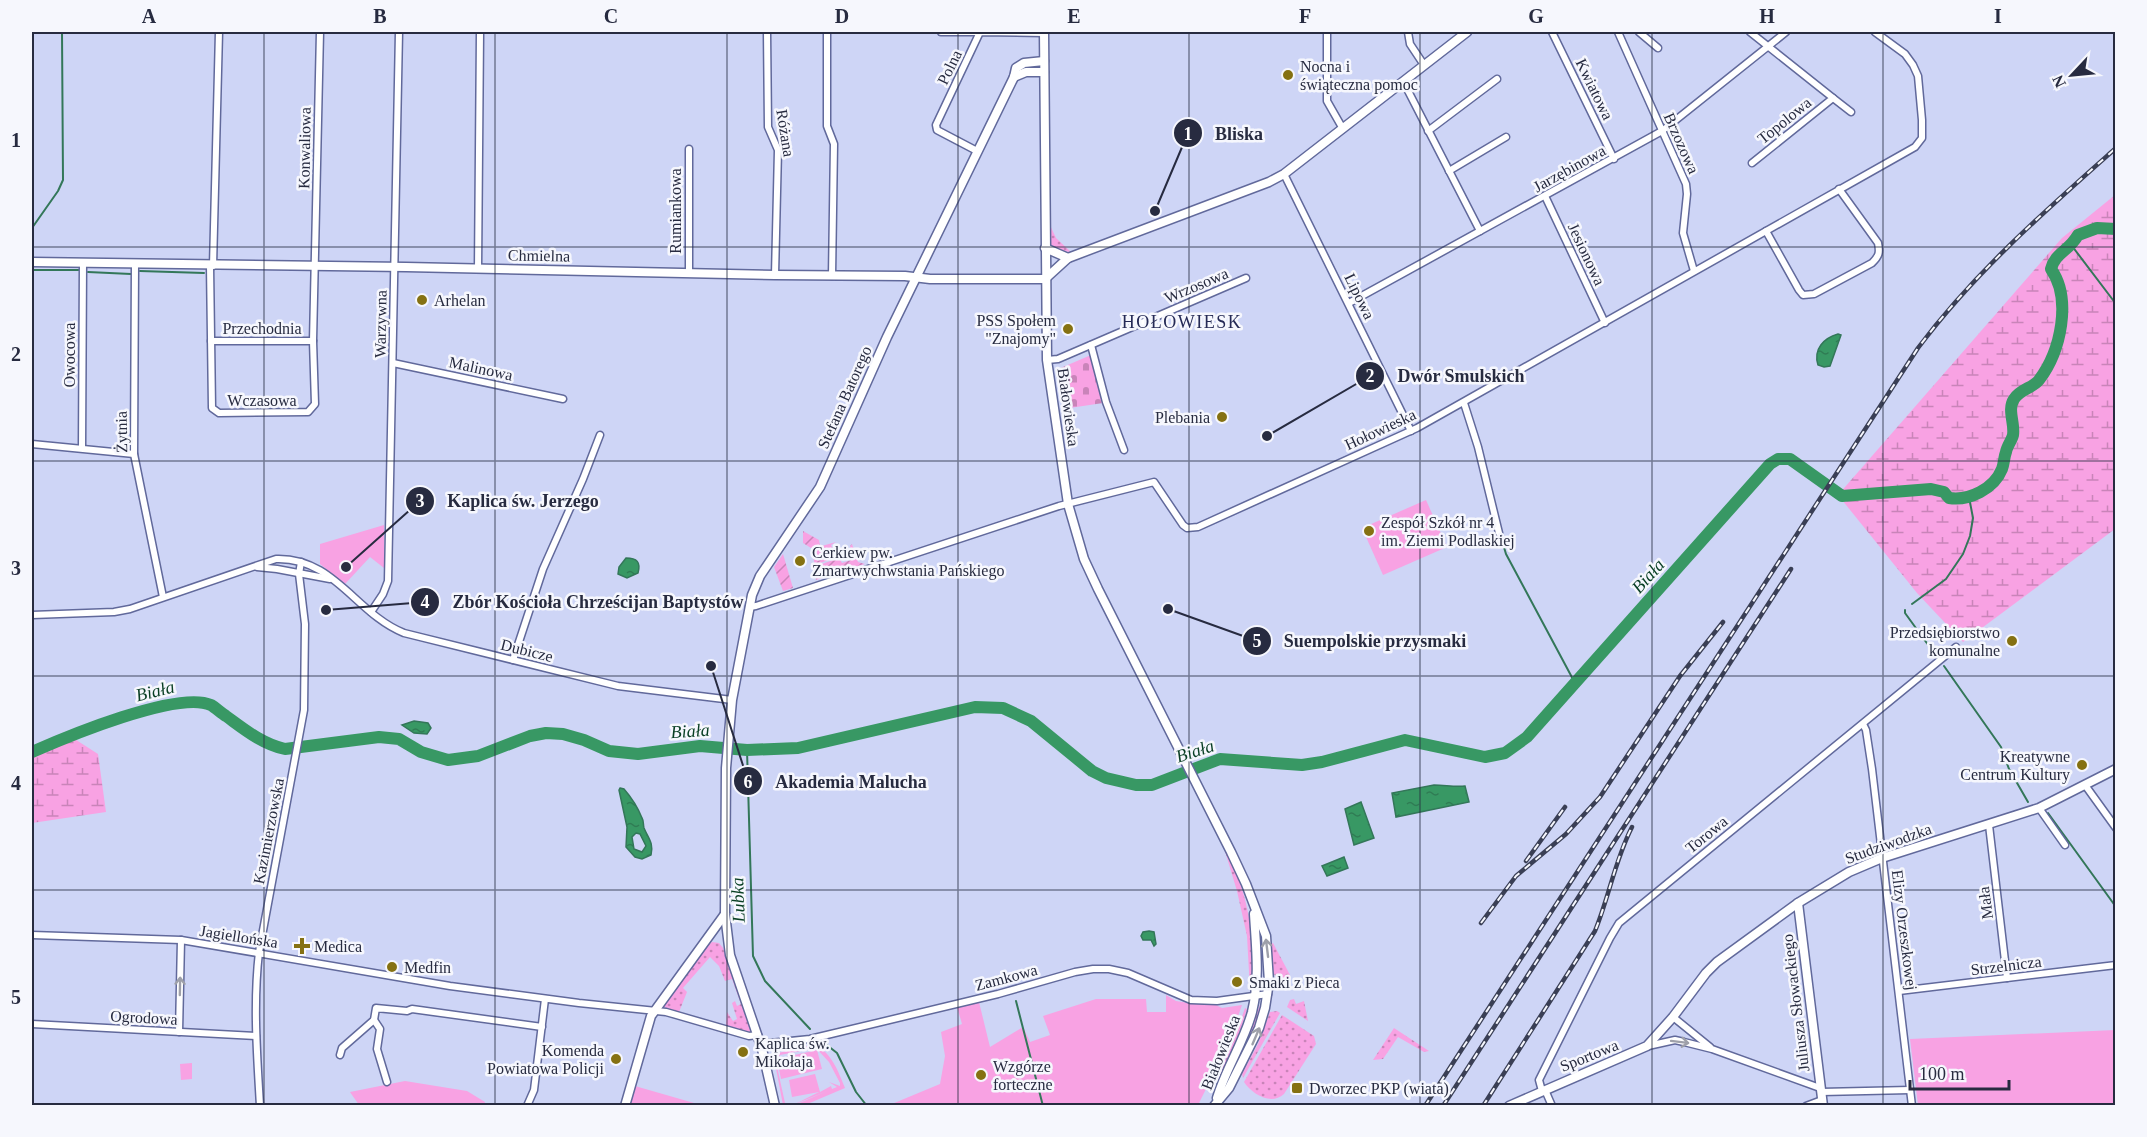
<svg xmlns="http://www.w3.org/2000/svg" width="2147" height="1137" font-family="'Times New Roman',serif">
  <defs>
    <pattern id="grass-dots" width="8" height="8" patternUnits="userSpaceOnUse" patternTransform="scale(1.5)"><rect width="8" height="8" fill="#f8a2e3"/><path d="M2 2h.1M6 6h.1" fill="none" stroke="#c984b9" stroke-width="1.8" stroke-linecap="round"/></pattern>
    <pattern id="wetland-marsh" width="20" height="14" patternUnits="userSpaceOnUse" patternTransform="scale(1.5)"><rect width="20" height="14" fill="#f8a2e3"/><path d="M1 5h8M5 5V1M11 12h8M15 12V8" fill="none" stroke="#c984b9"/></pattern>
    <pattern id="cemetery-stones" width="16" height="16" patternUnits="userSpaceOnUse" patternTransform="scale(1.5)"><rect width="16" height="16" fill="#f8a2e3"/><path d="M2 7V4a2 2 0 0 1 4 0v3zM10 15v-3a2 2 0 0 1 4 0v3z" fill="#c984b9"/></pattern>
    <pattern id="garden-furrows" width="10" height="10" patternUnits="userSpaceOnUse" patternTransform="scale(1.5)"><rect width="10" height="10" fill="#f8a2e3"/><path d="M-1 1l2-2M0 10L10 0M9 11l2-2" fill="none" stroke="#c984b9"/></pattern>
    <pattern id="water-ripples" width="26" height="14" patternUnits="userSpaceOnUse" patternTransform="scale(1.5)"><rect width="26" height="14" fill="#389864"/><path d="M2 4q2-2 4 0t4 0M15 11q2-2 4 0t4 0" fill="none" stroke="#2f7c54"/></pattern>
  </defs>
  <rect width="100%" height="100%" fill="#ced5f6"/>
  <!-- grass -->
  <g fill="url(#grass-dots)">
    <path d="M1049,223L1056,238L1071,252L1061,251L1051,246Z"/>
    <path d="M1224,848C1229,858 1234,868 1238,878C1249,904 1259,964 1250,990L1247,936L1237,891Z"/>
    <path d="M712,942L719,943L723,948L752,1031L750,1032L726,1026L727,1012L733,1021L737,1019L732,1003L735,1001L737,1006L741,1004L732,979L725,981L719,966L710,957L683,988L687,992L679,1012L664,1007V1004L707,946Z"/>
    <path d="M1273,943L1290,975V982L1288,984L1279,982L1272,971L1271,944Z"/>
    <path d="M1294,999L1296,1004L1304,1001L1308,1021L1287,1007L1290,1000Z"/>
    <path d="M1260,1005H1262L1251,1038L1236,1068V1062Z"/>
    <path d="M1245,1008L1247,1009L1235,1046L1219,1079L1217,1078L1232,1045Z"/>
    <path d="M1277,1011L1280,1013L1243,1078L1242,1074L1258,1044L1270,1012Z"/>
    <path d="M1282,1015L1314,1036L1316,1044L1284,1094C1271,1106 1252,1094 1244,1082Z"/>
    <path d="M1394,1028L1429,1051L1424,1052L1398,1037L1383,1059L1373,1060Z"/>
  </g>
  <!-- wetland -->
  <g fill="url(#wetland-marsh)">
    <path d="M2115,195V529L1963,642L1917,593L1838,495L2062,238Z"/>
    <path d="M70,736L98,754L106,812L32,823V752Z"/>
  </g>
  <!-- cemetery -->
  <path fill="url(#cemetery-stones)" d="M1091,355L1103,403L1063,409L1056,370Z"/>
  <!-- park -->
  <g fill="#f8a2e3">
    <path d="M1426,500L1447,547L1383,575L1362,528Z"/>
    <path d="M384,525V568L370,557L345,584L320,564V544Z"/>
    <path d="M1166,995L1176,1001L1195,1004H1214L1222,1008L1242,1005L1227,1047L1198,1105L887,1106L940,1084L945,1056L941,1032L962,1024L957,1007L979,1002L990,1047L1023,1027L1030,1042L1050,1035L1043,1016L1096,999H1146L1147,1012H1166Z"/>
    <path d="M2115,1030V1105H1918L1910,1039Z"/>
    <path d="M812,1045C830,1048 839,1073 845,1088L805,1105H795L827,1091L793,1105L819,1092L792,1097L789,1080L815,1074L820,1092L831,1086L832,1089L837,1087L829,1082L840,1086V1083L829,1062L816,1048L780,1055L776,1062L785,1103L788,1105H783L774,1058L778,1053Z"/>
    <path d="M817,1050L822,1069L781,1079L777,1059Z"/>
    <path d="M192,1063V1079L181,1080L180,1064Z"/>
    <path d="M405,1081L467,1091L485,1102L484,1106L359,1105L350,1092Z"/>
    <path d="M635,1086L701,1105L629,1106Z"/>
  </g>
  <!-- garden -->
  <g fill="url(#garden-furrows)">
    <path d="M803,531L819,540L820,545L811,548L803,543Z"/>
    <path d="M836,542L831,545L833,549L839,548L840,550L837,552L839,556L815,565L811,549Z"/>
    <path d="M852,544L858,562L865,564L816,580L815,576L818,575L816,566L839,558L842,563L854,559L850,546Z"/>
    <path d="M783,554L793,588L783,591L774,567Z"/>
  </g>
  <!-- water -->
  <g fill="url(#water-ripples)" stroke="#337759" stroke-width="1.5" fill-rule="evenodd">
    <path d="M1838,334L1841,335L1830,366L1824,367L1818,365C1813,349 1824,338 1838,334Z"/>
    <path d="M626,558C637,558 641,562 638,573L627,578L618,574L619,567Z"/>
    <path d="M414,721L428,723L431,728L427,734L414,733L402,725Z"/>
    <path d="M1434,785C1445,785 1454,787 1465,786L1469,802L1396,817L1392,793Z"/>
    <path d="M620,788L624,789C631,797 638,808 642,818C644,821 643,825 644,828C648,838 654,843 651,855L642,859L635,857L626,847L627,827L619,790ZM636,833L640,834L646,846L642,852L634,849L632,837Z"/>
    <path d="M1361,802L1374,838L1354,845L1345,809Z"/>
    <path d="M1344,857L1348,868L1327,876L1322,866Z"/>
    <path d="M1149,931L1154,932L1156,944L1154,946L1151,940H1143L1141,936L1143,932Z"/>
  </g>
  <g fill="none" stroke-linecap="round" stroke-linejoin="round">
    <!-- stream -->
    <g stroke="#337759" stroke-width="2">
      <path d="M32,228L58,191L63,180L62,32"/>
      <path d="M2072,246L2116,304"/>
      <path d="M32,270H79"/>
      <path d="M140,271L204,273"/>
      <path d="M88,272L131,274"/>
      <path d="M1503,544L1506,554L1575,683"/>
      <path d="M1912,604L1946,579L1963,554L1970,536L1973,518L1969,497"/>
      <path d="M1905,610V613L1934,653"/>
      <path d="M1944,666L2001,747L2009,769L2028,802"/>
      <path d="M747,750L753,956L765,981L810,1029"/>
      <path d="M2048,813L2116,907"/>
      <path d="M1016,1001L1043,1106"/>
      <path d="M823,1042L837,1053L856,1092L867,1106"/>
    </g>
    <!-- river -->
    <path stroke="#389864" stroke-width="12" d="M32,752C66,737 178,690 211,705C216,708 221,713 226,716C244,729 262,744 285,749L379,737L399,739L421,752L448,760L478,756L530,736L546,733L563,734L584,740L609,751L638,754L700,746L747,750L798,748L975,707L1003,708L1031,721L1092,771L1106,778L1136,785H1152L1220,759L1302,765L1322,762L1405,740L1485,757L1505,753L1527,737L1770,464L1778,459H1790L1842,496L1931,489L1944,492L1949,498C1969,501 1994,489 2002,469C2004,464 2004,457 2006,452C2007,446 2012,440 2013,435C2015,423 2007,410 2014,399C2020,389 2033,388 2039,380C2061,351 2072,299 2051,269C2055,253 2069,251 2078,235L2097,228L2116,229"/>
    <!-- street casing -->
    <g stroke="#61699b" stroke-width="9">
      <g id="street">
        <path d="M767,32L768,127L778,150L775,275"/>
        <path d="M827,32V126L834,144L832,276"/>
        <path d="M941,32H980"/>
        <path d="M1327,32V101L1343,129"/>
        <path d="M1408,32L1410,44L1424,65"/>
        <path d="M1552,32L1614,159"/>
        <path d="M1618,32L1686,184L1687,194L1683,233L1694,271"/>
        <path d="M1639,32L1658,48"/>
        <path d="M1750,32L1833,98L1752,163"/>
        <path d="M1403,81L1480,231"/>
        <path d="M1833,98L1851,112"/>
        <path d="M1428,131L1497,79"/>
        <path d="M689,149V273"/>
        <path d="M977,151L937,130L936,125L980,32L1044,33"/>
        <path d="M1449,171L1506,137"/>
        <path d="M1284,174L1411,431"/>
        <path d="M1545,196L1605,323"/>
        <path d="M1766,231L1799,290L1803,295L1814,294L1872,263C1879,256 1880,253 1878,243L1839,189"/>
        <path d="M135,264L134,454L163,597"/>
        <path d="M210,266L212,408L219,413L308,412L315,404L313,341L320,32"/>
        <path d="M213,266L219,32"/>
        <path d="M478,269L480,33"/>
        <path d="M1349,303L1662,131L1786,32"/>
        <path d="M211,341H313"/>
        <path d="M1091,345L1106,402L1124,450"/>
        <path d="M1047,360L1058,359L1246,278"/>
        <path d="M393,363L563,399"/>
        <path d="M1464,403L1478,447L1499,533"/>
        <path d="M32,444L134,454"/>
        <path d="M82,448L83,263"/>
        <path d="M257,567L277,569L330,579"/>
        <path d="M749,607L756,606L1059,506L1154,482L1183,525L1187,528L1198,527L1417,428L1915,147L1922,138V120L1918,76L1913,65L1905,54L1875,32"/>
        <path d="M371,612L383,594L388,581L399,32"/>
        <path d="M32,615L114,612L130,609L276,559C334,557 356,614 404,633L618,686L732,700"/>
        <path d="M513,660L543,569L583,479L600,435"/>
        <path d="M1863,724L1866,730L1872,769L1912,1106"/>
        <path d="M2085,785L2116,828"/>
        <path d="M2039,808L2065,845"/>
        <path d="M1989,825L2007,978"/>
        <path d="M32,935L181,940L450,986L579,1003L666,1012L749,1036L758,1035"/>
        <path d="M1899,991L2116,965"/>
        <path d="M1673,1017L1710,1047"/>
        <path d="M374,1020L380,1029L377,1049L387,1082"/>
        <path d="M32,1024L256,1036"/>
        <path d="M179,1032L181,940"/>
        <path d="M761,1044L810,1039L998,994L1075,972L1093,969H1109L1128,973L1191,1000L1217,1001L1268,994"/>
        <path d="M1648,1046L1675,1040L1684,1042L1712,1049L1820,1088"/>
        <path d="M340,1055L342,1048L374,1020L376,1008L407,1011L412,1009L542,1027"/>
        <path d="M1545,1090L1552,1106"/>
        <path d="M1542,1091L1539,1080L1610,938L1619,923L1956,647"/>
        <path d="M1821,1092L1910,1090"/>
        <path d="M260,1106C257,1054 253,1004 259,952L304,710L305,624L299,574L301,562"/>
        <path d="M527,1106L534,1090L545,999"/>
        <path d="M1806,1106L1822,1100"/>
      </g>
    </g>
    <!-- secondary casing -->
    <g stroke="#61699b" stroke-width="11">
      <g id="secondary">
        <path d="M1044,32L1047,360L1068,504L1084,559L1098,589L1231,852L1246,884L1266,936L1269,982L1265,1008L1259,1028L1229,1088L1214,1106"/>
        <path d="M1014,77L1026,72H1044"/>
        <path d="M1045,248L1068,258"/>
        <path d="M32,262L406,267L775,275L905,276L930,279H1045"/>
        <path d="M1045,279L1068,258L1269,182L1284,174L1467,32"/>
        <path d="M1798,903L1823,1106"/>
        <path d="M1217,1098C1226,1068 1244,1042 1252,1012C1260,979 1256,947 1254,914"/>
        <path d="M625,1106L651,1016L725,914"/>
        <path d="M775,1106L762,1049L730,955L725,914L726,768L732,700L752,595L760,576L820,487L887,337L1014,77L1016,68L1024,63L1044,61"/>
        <path d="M1509,1106L1647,1046L1673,1017L1706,973L1717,962L1798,903L1849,872L1882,858L2039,808L2116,769"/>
      </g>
    </g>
    <!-- street -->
    <use href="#street" stroke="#fff" stroke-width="6"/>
    <!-- secondary -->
    <use href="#secondary" stroke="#fff" stroke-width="8"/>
    <!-- rail casing -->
    <g stroke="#3a3f55" stroke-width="4.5">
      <g id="rail">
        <path d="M1526,861L1565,807"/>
        <path d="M1481,923L1516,876L1566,834L1600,797L1680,676L1723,622"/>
        <path d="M1425,1106L1918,348C1975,272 2045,211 2116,148"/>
        <path d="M1443,1106L1791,569"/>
        <path d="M1483,1106L1595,931C1609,897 1615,860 1632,827"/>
      </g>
    </g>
    <!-- rail -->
    <use href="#rail" stroke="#f6f7fd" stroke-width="2" stroke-dasharray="7" stroke-linecap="butt"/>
  </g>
  <!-- one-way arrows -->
  <defs><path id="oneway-shaft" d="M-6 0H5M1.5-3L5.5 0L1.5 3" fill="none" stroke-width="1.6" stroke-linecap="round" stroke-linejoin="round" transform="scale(1.5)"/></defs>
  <g stroke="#9ea0a9">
    <use href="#oneway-shaft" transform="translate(1267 948) rotate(-97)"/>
    <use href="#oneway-shaft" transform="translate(180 986) rotate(-89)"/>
    <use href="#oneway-shaft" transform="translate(1256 1036) rotate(-67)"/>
    <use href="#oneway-shaft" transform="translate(1680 1042) rotate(7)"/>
  </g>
  <!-- grid -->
  <path fill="none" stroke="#272b40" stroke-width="1.5" stroke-opacity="0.55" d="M264,32V1106M495,32V1106M727,32V1106M958,32V1106M1189,32V1106M1420,32V1106M1652,32V1106M1883,32V1106M32,247H2116M32,461H2116M32,676H2116M32,890H2116"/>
  <!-- markers -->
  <g fill="#857112" stroke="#f6f7fd" stroke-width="2">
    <circle cx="1288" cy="75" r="6"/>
    <circle cx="422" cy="300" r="6"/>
    <circle cx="1068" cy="329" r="6"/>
    <circle cx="1222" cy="417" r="6"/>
    <circle cx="1369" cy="531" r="6"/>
    <circle cx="800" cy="561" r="6"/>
    <circle cx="2012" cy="641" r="6"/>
    <circle cx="2082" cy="765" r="6"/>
    <path d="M299 937h6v6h6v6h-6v6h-6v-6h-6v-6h6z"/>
    <circle cx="392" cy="967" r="6"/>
    <circle cx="1237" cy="982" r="6"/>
    <circle cx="743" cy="1052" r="6"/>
    <circle cx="616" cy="1059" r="6"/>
    <circle cx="981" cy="1075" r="6"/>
    <rect x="1291" y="1082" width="12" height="12" rx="3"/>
  </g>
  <g text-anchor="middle" stroke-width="5" stroke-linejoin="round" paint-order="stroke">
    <!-- poi labels -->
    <g font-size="16" fill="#272b40" stroke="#f6f7fd" text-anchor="start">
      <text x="1300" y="72">Nocna i<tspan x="1300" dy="18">świąteczna pomoc</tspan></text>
      <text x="434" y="306">Arhelan</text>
      <text x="1056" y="326" text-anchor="end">PSS Społem<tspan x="1056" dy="18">"Znajomy"</tspan></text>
      <text x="1210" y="423" text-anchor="end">Plebania</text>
      <text x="1381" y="528">Zespół Szkół nr 4<tspan x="1381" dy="18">im. Ziemi Podlaskiej</tspan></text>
      <text x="812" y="558">Cerkiew pw.<tspan x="812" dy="18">Zmartwychwstania Pańskiego</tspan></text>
      <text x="2000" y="638" text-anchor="end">Przedsiębiorstwo<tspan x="2000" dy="18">komunalne</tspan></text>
      <text x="2070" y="762" text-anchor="end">Kreatywne<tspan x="2070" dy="18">Centrum Kultury</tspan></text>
      <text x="314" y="952">Medica</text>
      <text x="404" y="973">Medfin</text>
      <text x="1249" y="988">Smaki z Pieca</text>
      <text x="755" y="1049">Kaplica św.<tspan x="755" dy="18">Mikołaja</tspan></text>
      <text x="604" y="1056" text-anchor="end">Komenda<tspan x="604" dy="18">Powiatowa Policji</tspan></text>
      <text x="993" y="1072">Wzgórze<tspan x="993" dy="18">forteczne</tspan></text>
      <text x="1309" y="1094">Dworzec PKP (wiata)</text>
    </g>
    <!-- street labels -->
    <g font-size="16" fill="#272b40" stroke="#f6f7fd">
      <text transform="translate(949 67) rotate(-64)" y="6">Polna</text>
      <text transform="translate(1595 89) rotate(64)" y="6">Kwiatowa</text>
      <text transform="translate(1784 120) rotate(-39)" y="6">Topolowa</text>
      <text transform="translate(786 133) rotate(81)" y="6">Różana</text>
      <text transform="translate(1682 143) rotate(66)" y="6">Brzozowa</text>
      <text transform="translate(304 148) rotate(-89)" y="6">Konwaliowa</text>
      <text transform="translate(1569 168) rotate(-29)" y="6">Jarzębinowa</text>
      <text transform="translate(675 211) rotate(-90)" y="6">Rumiankowa</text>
      <text transform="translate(1587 254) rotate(65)" y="6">Jesionowa</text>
      <text transform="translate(539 255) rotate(1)" y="6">Chmielna</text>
      <text transform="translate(1196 285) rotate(-23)" y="6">Wrzosowa</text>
      <text transform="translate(1360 296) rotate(64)" y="6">Lipowa</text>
      <text transform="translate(380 324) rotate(-89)" y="6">Warzywna</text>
      <text x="262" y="334">Przechodnia</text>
      <text transform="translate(69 355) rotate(-90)" y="6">Owocowa</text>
      <text transform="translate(481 368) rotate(12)" y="6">Malinowa</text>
      <text transform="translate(844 397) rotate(-66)" y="6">Stefana Batorego</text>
      <text x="262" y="406">Wczasowa</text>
      <text transform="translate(1069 407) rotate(82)" y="6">Białowieska</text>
      <text transform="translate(1380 429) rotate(-25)" y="6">Hołowieska</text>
      <text transform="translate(121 432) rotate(-91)" y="6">Żytnia</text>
      <text transform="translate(527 650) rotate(14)" y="6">Dubicze</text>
      <text transform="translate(268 831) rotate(-79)" y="6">Kazimierzowska</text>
      <text transform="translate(1706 834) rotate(-39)" y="6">Torowa</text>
      <text transform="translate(1888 843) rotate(-20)" y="6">Studziwodzka</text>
      <text transform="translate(1985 903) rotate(-97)" y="6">Mała</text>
      <text transform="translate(1905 930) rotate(83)" y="6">Elizy Orzeszkowej</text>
      <text transform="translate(239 936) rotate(9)" y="6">Jagiellońska</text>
      <text transform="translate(2006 965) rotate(-7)" y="6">Strzelnicza</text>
      <text transform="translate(1006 977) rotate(-15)" y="6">Zamkowa</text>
      <text transform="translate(1795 1003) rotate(-97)" y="6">Juliusza Słowackiego</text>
      <text transform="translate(144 1017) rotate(3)" y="6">Ogrodowa</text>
      <text transform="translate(1220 1052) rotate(-68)" y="6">Białowieska</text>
      <text transform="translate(1589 1055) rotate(-22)" y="6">Sportowa</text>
    </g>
    <!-- neighbourhood labels -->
    <g font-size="18" letter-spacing="1.5" fill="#252a56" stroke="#f6f7fd">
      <text x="1182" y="328">HOŁOWIESK</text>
    </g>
    <!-- water labels -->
    <g font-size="18" font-style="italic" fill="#093f24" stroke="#f6f7fd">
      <text transform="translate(1648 576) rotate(-48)" y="6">Biała</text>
      <text transform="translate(155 691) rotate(-14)" y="6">Biała</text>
      <text transform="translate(690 731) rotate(-4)" y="6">Biała</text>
      <text transform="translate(1195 751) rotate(-18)" y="6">Biała</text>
      <text transform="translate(738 900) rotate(-92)" y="6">Lubka</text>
    </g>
  </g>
  <!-- callouts -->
  <path fill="none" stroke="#272b40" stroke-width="2" d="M1155 211L1188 133M1267 436L1370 376M346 567L420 501M326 610L425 602M1168 609L1257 641M711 666L748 781"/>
  <g fill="#272b40" stroke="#f6f7fd" stroke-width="2">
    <circle cx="1155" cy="211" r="6"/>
    <circle cx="1267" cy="436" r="6"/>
    <circle cx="346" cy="567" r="6"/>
    <circle cx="326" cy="610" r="6"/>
    <circle cx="1168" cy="609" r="6"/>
    <circle cx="711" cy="666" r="6"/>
    <circle cx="1188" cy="133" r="15"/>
    <circle cx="1370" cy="376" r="15"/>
    <circle cx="420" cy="501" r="15"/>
    <circle cx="425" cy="602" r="15"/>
    <circle cx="1257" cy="641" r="15"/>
    <circle cx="748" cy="781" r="15"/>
  </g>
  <g font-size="18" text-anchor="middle" font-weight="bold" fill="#fff">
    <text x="1188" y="140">1</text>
    <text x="1370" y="382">2</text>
    <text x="420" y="507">3</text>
    <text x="425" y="608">4</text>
    <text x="1257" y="647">5</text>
    <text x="748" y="788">6</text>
  </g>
  <g font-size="18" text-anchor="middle" font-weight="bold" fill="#272b40" stroke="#f6f7fd" stroke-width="5" stroke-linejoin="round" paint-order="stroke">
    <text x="1239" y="140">Bliska</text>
    <text x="1461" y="382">Dwór Smulskich</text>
    <text x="523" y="507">Kaplica św. Jerzego</text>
    <text x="598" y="608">Zbór Kościoła Chrześcijan Baptystów</text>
    <text x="1375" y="647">Suempolskie przysmaki</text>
    <text x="851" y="788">Akademia Malucha</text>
  </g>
  <!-- border -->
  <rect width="2147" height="1137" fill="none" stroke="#f6f7fd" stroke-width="66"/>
  <!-- north arrow -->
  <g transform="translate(2072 75) rotate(244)" stroke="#f6f7fd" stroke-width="4.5" paint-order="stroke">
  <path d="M0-4.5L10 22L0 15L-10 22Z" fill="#272b40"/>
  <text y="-9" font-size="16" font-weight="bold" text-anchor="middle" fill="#272b40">N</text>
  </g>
  <!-- scale -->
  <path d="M1910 1080v9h99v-9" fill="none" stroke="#272b40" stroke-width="3"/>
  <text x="1919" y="1080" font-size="18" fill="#272b40" stroke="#f6f7fd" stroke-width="4.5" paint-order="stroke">100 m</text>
  <rect x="33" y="33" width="2081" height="1071" fill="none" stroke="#272b40" stroke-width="2"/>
  <g font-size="20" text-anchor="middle" font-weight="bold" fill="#272b40">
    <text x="149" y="23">A</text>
    <text x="380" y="23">B</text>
    <text x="611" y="23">C</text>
    <text x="842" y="23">D</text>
    <text x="1074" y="23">E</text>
    <text x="1305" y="23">F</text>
    <text x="1536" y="23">G</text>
    <text x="1767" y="23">H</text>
    <text x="1998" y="23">I</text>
    <text x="16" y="147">1</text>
    <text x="16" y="361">2</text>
    <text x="16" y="575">3</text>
    <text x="16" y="790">4</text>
    <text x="16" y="1004">5</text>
  </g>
</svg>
